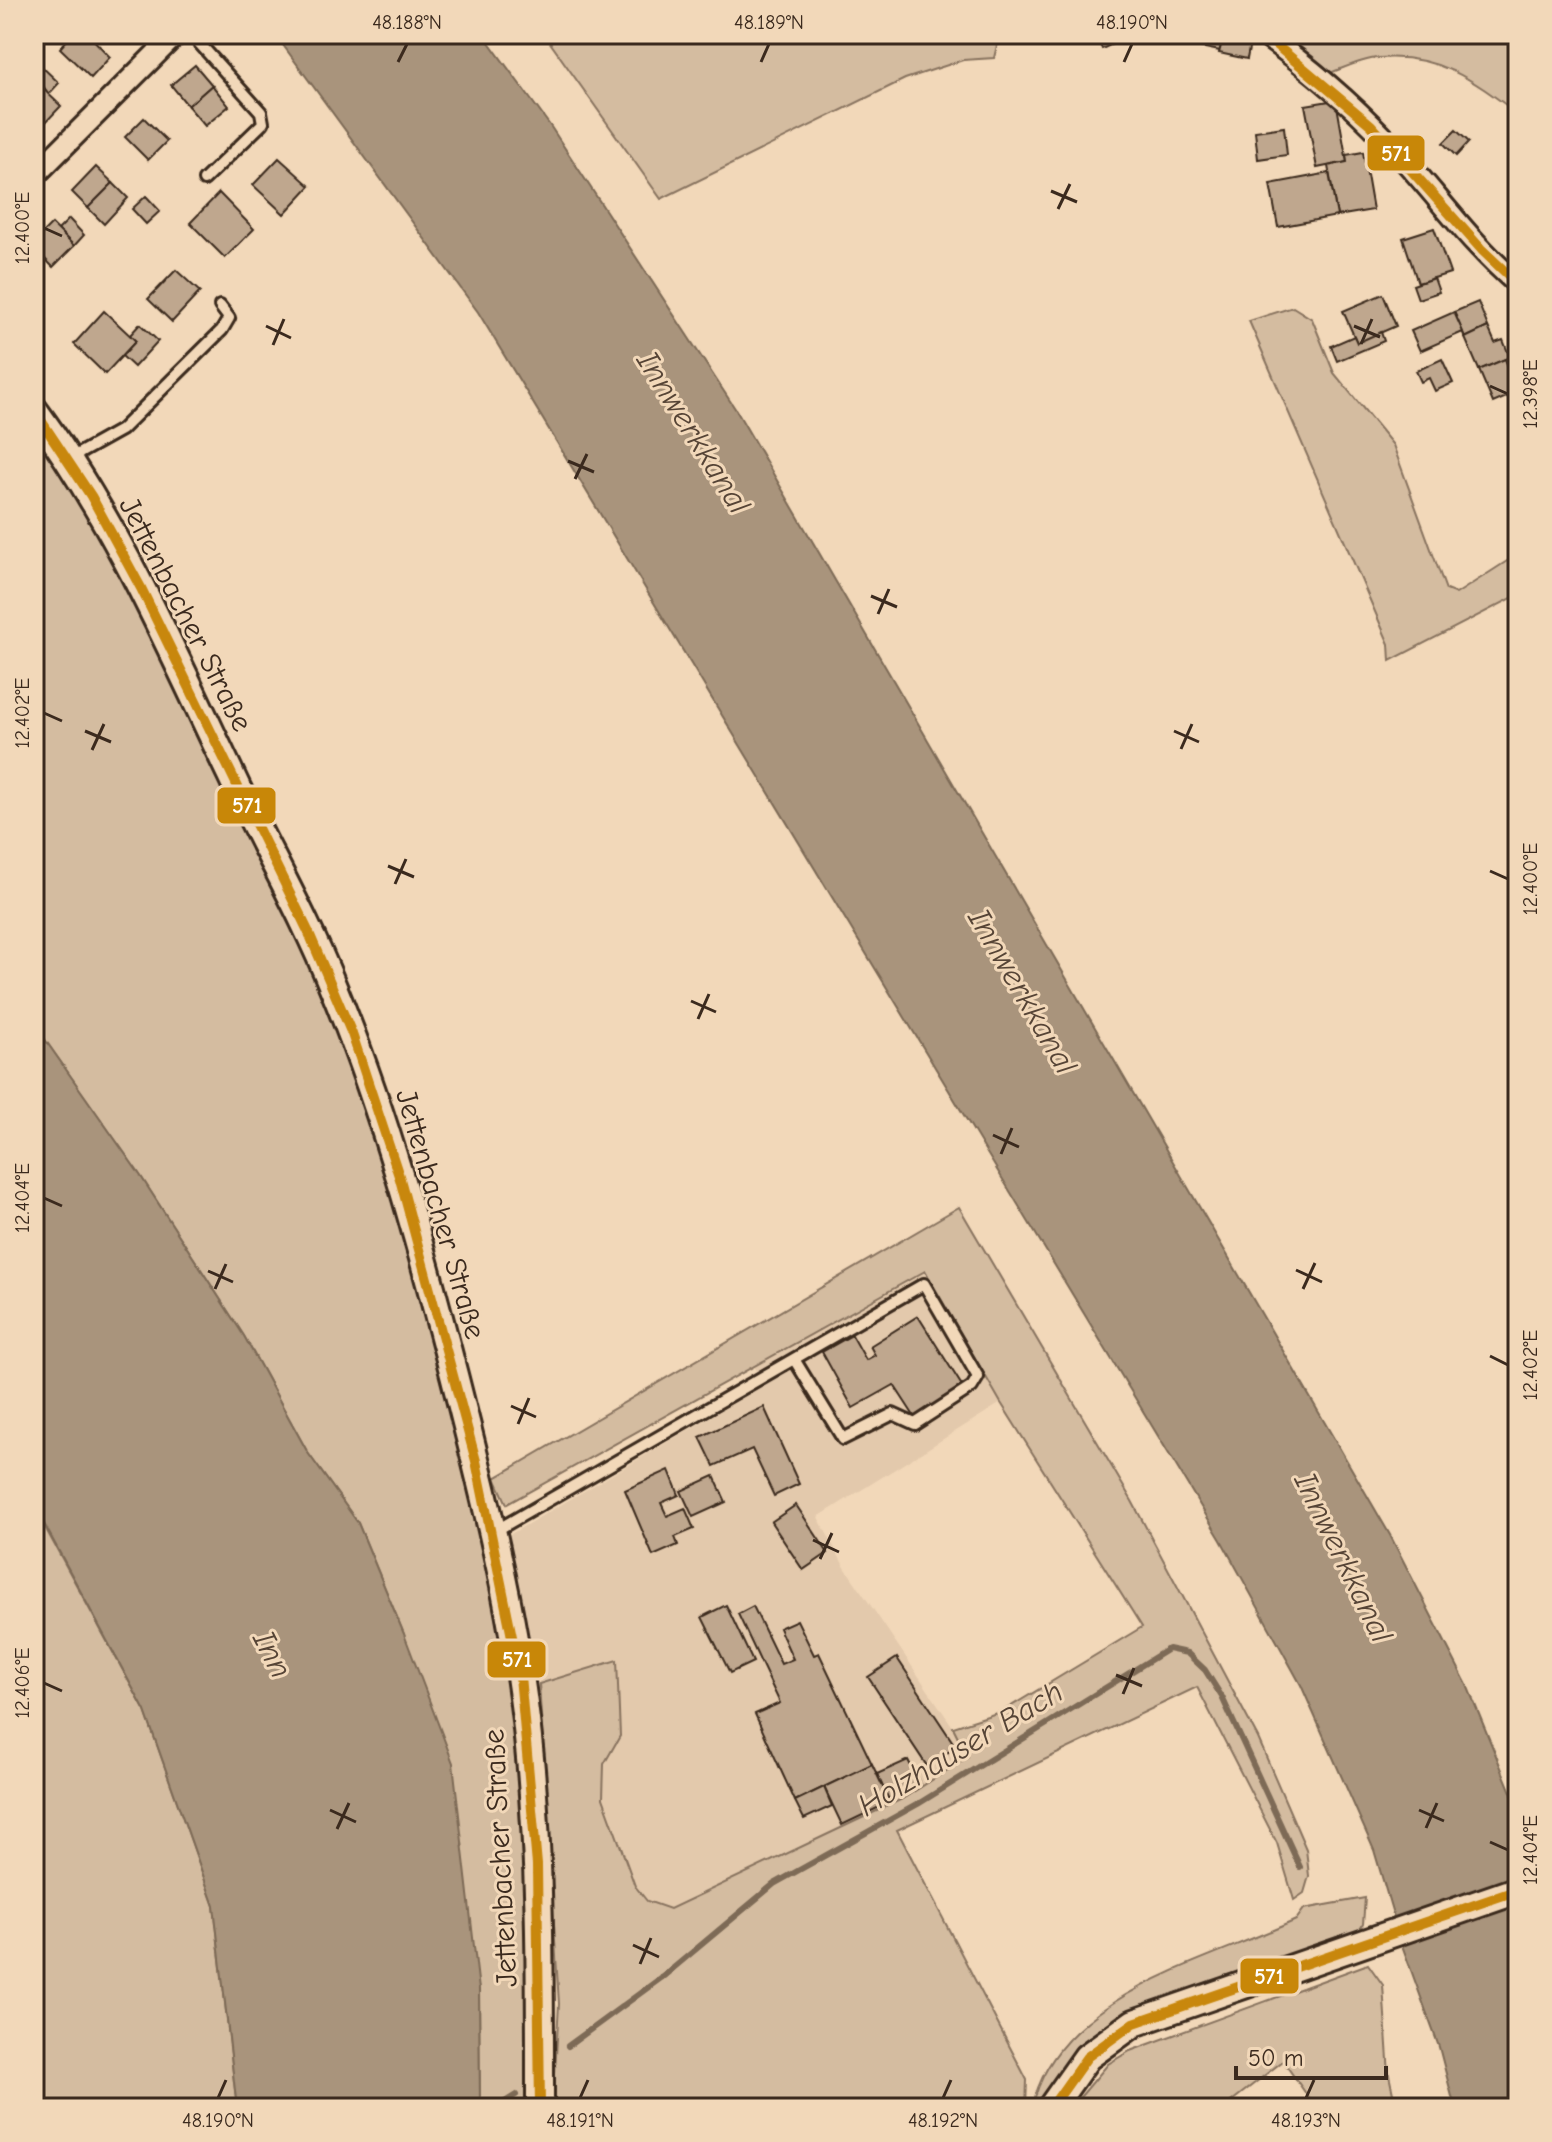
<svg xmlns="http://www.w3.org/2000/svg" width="1552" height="2142" font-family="'Comic Neue',sans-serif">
  <rect width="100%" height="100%" fill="#f2d8b9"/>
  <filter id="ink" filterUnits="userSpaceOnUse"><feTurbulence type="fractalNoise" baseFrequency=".0125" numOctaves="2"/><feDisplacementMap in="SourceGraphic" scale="16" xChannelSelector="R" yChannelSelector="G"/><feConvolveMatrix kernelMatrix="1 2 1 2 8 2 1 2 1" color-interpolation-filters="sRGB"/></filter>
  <g filter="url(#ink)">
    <!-- built -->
    <path fill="#e3c9ac" d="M925,1271L1001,1403L818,1517L844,1566L953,1727L969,1757L902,1799L670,1909L647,1901L635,1886L603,1798L604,1764L620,1736L616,1661L539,1684L509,1535L765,1385L754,1366Z"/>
    <!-- green -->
    <g fill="#d4bca0" stroke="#88735f" stroke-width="2">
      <path d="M544,34H1008L998,41L994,58L963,60L905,79L661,199Z"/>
      <path d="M1277,34H1518V114C1473,80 1438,53 1378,58C1361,59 1342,69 1325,75Z"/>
      <path d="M1293,307L1312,319L1334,373L1393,445L1446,590L1456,594L1518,554V595L1390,661L1389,644L1249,321Z"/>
      <path d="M34,429L128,581L325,996L380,1144L470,1482L514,1717L526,1852L531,2108H480L479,1990L404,1634L358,1523L308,1453L244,1336L140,1175L34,1024Z"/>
      <path d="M959,1207L1132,1501L1258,1738L1306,1849L1309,1876L1304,1893L1294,1900L1277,1843L1197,1687L897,1830L1027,2080L1026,2108H685L673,2101L662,2108H553L559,2004L539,1684L617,1660L620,1736L604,1764L603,1798L635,1886L647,1901L670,1909L902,1799L968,1757L953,1727L1003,1711L1142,1627L1001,1403L925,1271L507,1504L495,1478Z"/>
      <path d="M34,1514L41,1520L145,1711L214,1906L237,2108H34Z"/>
      <path d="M1365,1898L1363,1924L1357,1936L1154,2007L1043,2105L1038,2103L1035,2097C1066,1993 1208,1961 1296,1920L1304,1909Z"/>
      <path d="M1368,1964L1383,1985L1389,2075L1396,2108H1316L1283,2061L1223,2108H1071L1108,2064L1130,2051Z"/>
    </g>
    <!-- water -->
    <g fill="#a9947c" stroke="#7d6a56" stroke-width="2">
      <path d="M275,34H483L551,127L736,410L1390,1535L1467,1685L1518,1809V2108H1455L1439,2047L1403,1948L1374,1850L1301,1685L1221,1540L478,312Z"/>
      <path d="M34,1024L140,1175L244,1336L308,1453L358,1523L404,1634L453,1763L479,1990L480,2108H237L214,1906L145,1711L34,1505Z"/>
    </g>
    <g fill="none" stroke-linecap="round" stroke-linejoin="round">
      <!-- stream -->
      <g stroke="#7d6a56" stroke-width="6">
        <path d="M568,2046L665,1975L774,1884L918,1804L1168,1649L1187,1653L1205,1670L1222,1697L1300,1867"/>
        <path d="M495,2108L516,2095"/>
      </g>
    </g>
    <!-- building -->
    <g fill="#bfa78e" stroke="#3b2a1e" stroke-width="2">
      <path d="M63,34H88L110,57L91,78L60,48L68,39Z"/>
      <path d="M1095,34H1134L1102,49Z"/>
      <path d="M1192,34H1223L1220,51L1190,45Z"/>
      <path d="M1223,38L1250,43L1247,59L1219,53Z"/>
      <path d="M36,61L59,83L49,94L34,74Z"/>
      <path d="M195,65L212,85L188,106L171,85Z"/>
      <path d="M212,85L229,106L205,126L188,106Z"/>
      <path d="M40,86L61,106L43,125L34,115V93Z"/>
      <path d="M1336,100L1347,162L1317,168L1305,105Z"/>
      <path d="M144,118L167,141L148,160L125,137Z"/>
      <path d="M1284,127L1287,155L1258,159L1255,131Z"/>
      <path d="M1456,130L1469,142L1456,156L1443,143Z"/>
      <path d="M1363,152L1373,210L1337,216L1328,166L1347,162L1346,155Z"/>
      <path d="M279,158L310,186L284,214L253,185Z"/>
      <path d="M96,167L113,183L88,208L72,192Z"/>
      <path d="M1329,173L1337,216L1278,227L1270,184Z"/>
      <path d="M113,183L128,198L104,224L88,208Z"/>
      <path d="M219,193L254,229L225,258L190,223Z"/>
      <path d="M146,196L160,211L146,224L132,209Z"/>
      <path d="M69,219L84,235L74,246L58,230Z"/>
      <path d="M52,224L74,246L53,267L34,248V242Z"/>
      <path d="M1434,228L1450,273L1418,283L1403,238Z"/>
      <path d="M176,270L200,292L172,322L148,299Z"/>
      <path d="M1434,278L1439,292L1418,299L1413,285Z"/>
      <path d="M1383,294L1396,326L1357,343L1343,311Z"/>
      <path d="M1478,302L1488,327L1465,338L1454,312Z"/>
      <path d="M104,311L136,341L105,374L74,344Z"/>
      <path d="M1454,312L1463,332L1420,351L1411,331Z"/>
      <path d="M140,324L158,341L134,367L122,356L136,341L130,335Z"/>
      <path d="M1488,327L1495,343L1503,340L1510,357L1479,370L1465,338Z"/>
      <path d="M1381,332L1384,341L1337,361L1331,346L1354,336L1357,343Z"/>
      <path d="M1442,359L1453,383L1435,391L1429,378L1421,382L1416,371Z"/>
      <path d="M1505,359L1518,392L1493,403L1479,370Z"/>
      <path d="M918,1316L964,1389L916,1419L894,1385L853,1408L822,1352L852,1335L866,1360L875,1355L870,1346Z"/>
      <path d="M764,1407L799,1484L774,1496L752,1449L714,1466L700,1437Z"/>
      <path d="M669,1470L679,1495L661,1503L667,1516L685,1508L694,1529L675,1537L678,1545L653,1556L625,1490Z"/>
      <path d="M714,1476L726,1502L693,1517L681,1491Z"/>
      <path d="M796,1505L828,1553L803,1570L771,1522Z"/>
      <path d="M726,1605L753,1662L730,1673L702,1617Z"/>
      <path d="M753,1606L781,1664L793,1659L779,1628L797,1620L814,1655L819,1653L872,1764L795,1801L755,1714L780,1703L738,1614Z"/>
      <path d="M897,1658L956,1747L927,1766L868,1677Z"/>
      <path d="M908,1760L920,1784L888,1799L877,1774Z"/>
      <path d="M872,1764L890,1802L842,1825L824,1787Z"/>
      <path d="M824,1787L832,1806L804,1819L795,1801Z"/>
    </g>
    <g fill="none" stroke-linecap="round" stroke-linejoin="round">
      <!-- service casing -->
      <g stroke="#3b2a1e" stroke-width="16">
        <g id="service">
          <path d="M191,34L261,112L263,123L204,180"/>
          <path d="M69,459L121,430L222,330L229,318L220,306"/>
          <path d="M495,1531L924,1284L978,1377L972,1387L915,1424L893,1414L843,1439L794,1359"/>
        </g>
      </g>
      <!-- minor casing -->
      <g stroke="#3b2a1e" stroke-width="26">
        <g id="minor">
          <path d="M1263,34C1306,65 1348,100 1385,139C1431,186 1467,241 1518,284"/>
          <path d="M34,176L176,34"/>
        </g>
      </g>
      <!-- tertiary casing -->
      <g stroke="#3b2a1e" stroke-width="32">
        <g id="tertiary">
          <path d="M34,410C116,521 172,651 231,775C264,846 304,914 333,987C385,1113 420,1243 454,1375C483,1489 512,1603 526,1720C541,1848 540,1979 540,2108"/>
          <path d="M1051,2108L1087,2057L1134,2023L1518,1890"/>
        </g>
      </g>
      <!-- service -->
      <use href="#service" stroke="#f2d8b9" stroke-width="10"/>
      <!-- minor -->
      <use href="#minor" stroke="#f2d8b9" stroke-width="20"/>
      <!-- tertiary -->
      <use href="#tertiary" stroke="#f2d8b9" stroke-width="26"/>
      <!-- bus-1 casing -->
      <g stroke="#f2d8b9" stroke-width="16">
        <g id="bus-1">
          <path d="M1263,34L1371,125L1482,250L1518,284"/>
          <path d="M34,410L91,496L141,588L309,933L352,1034L400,1179L476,1461L520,1676L537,1865L540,2108"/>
          <path d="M1051,2108L1087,2057L1134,2023L1518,1890"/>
        </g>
      </g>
      <!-- bus-1 -->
      <use href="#bus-1" stroke="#c88708" stroke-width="10"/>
    </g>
  </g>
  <!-- ticks -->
  <path fill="none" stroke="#3b2a1e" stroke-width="3" d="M398,62L407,44M761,62L769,44M1124,62L1132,44M1051,191L1077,202M1058,209L1070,184M44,228L62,236M266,326L291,338M1354,326L1380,337M1361,344L1372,319M273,345L284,319M1490,386L1508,394M568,461L594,472M575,479L587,454M871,596L897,607M878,614L889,589M44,713L62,721M85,731L111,742M1174,731L1199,742M1181,749L1192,724M92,750L104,724M388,866L414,877M1490,871L1508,879M395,884L406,859M691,1001L716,1012M698,1019L709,994M993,1135L1019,1147M1001,1154L1012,1128M44,1198L62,1206M1296,1270L1322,1282M208,1271L233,1282M215,1289L226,1264M1303,1289L1315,1263M1490,1356L1508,1365M511,1406L536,1417M518,1424L529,1398M813,1540L839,1552M820,1559L832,1533M1116,1675L1142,1686M44,1683L62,1691M1123,1694L1134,1668M330,1810L356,1822M1419,1810L1444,1821M1426,1828L1437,1803M337,1829L349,1803M1490,1842L1508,1850M633,1945L659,1957M640,1964L651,1938M218,2098L226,2080M580,2098L588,2080M943,2098L951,2080M1306,2098L1314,2080"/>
  <g text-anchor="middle" stroke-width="6" stroke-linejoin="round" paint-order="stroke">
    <!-- street labels -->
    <g font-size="30" fill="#3b2a1e" stroke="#f2d8b9">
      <text transform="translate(186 614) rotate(63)" y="10">Jettenbacher Straße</text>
      <text transform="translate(441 1214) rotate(74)" y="10">Jettenbacher Straße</text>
      <text transform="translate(500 1858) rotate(-93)" y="10">Jettenbacher Straße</text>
    </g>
    <!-- water labels -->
    <g font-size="32" font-style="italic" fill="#564436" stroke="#f2d8b9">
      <text transform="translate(694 432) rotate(58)" y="11">Innwerkkanal</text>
      <text transform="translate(1023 991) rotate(60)" y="11">Innwerkkanal</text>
      <text transform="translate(1344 1557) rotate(64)" y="11">Innwerkkanal</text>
      <text transform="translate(273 1654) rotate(63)" y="11">Inn</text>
      <text transform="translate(960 1748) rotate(-31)" y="11">Holzhauser Bach</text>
    </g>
  </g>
  <g stroke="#f2d8b9" stroke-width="3">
    <rect x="1366" y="134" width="60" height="38" rx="8" fill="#c88708"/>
    <rect x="216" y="786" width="61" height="39" rx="8" fill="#c88708"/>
    <rect x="486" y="1640" width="61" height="39" rx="8" fill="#c88708"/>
    <rect x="1239" y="1957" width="61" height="38" rx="8" fill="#c88708"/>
  </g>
  <g font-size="22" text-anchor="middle" font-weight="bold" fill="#fff">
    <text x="1396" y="161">571</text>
    <text x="247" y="813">571</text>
    <text x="517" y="1667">571</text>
    <text x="1269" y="1984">571</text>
  </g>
  <!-- margin -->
  <rect width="1552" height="2142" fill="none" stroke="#f2d8b9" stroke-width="88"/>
  <!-- scale -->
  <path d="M1236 2066v12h150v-12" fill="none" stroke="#3b2a1e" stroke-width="4"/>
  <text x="1248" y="2066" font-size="24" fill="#3b2a1e" stroke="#f2d8b9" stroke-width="6" paint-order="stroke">50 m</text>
  <rect x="44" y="44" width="1464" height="2054" fill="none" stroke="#3b2a1e" stroke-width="3"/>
  <g font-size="20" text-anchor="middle" fill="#3b2a1e">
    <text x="407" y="29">48.188°N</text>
    <text x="769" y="29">48.189°N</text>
    <text x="1132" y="29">48.190°N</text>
    <text transform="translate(22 228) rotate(-90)" y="7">12.400°E</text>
    <text transform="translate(1530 394) rotate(-90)" y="7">12.398°E</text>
    <text transform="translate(22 713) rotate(-90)" y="7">12.402°E</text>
    <text transform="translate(1530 879) rotate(-90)" y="7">12.400°E</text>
    <text transform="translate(22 1198) rotate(-90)" y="7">12.404°E</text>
    <text transform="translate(1530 1365) rotate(-90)" y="7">12.402°E</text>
    <text transform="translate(22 1683) rotate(-90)" y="7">12.406°E</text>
    <text transform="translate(1530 1850) rotate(-90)" y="7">12.404°E</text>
    <text x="218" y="2127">48.190°N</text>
    <text x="580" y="2127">48.191°N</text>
    <text x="943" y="2127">48.192°N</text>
    <text x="1306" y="2127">48.193°N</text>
  </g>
</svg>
